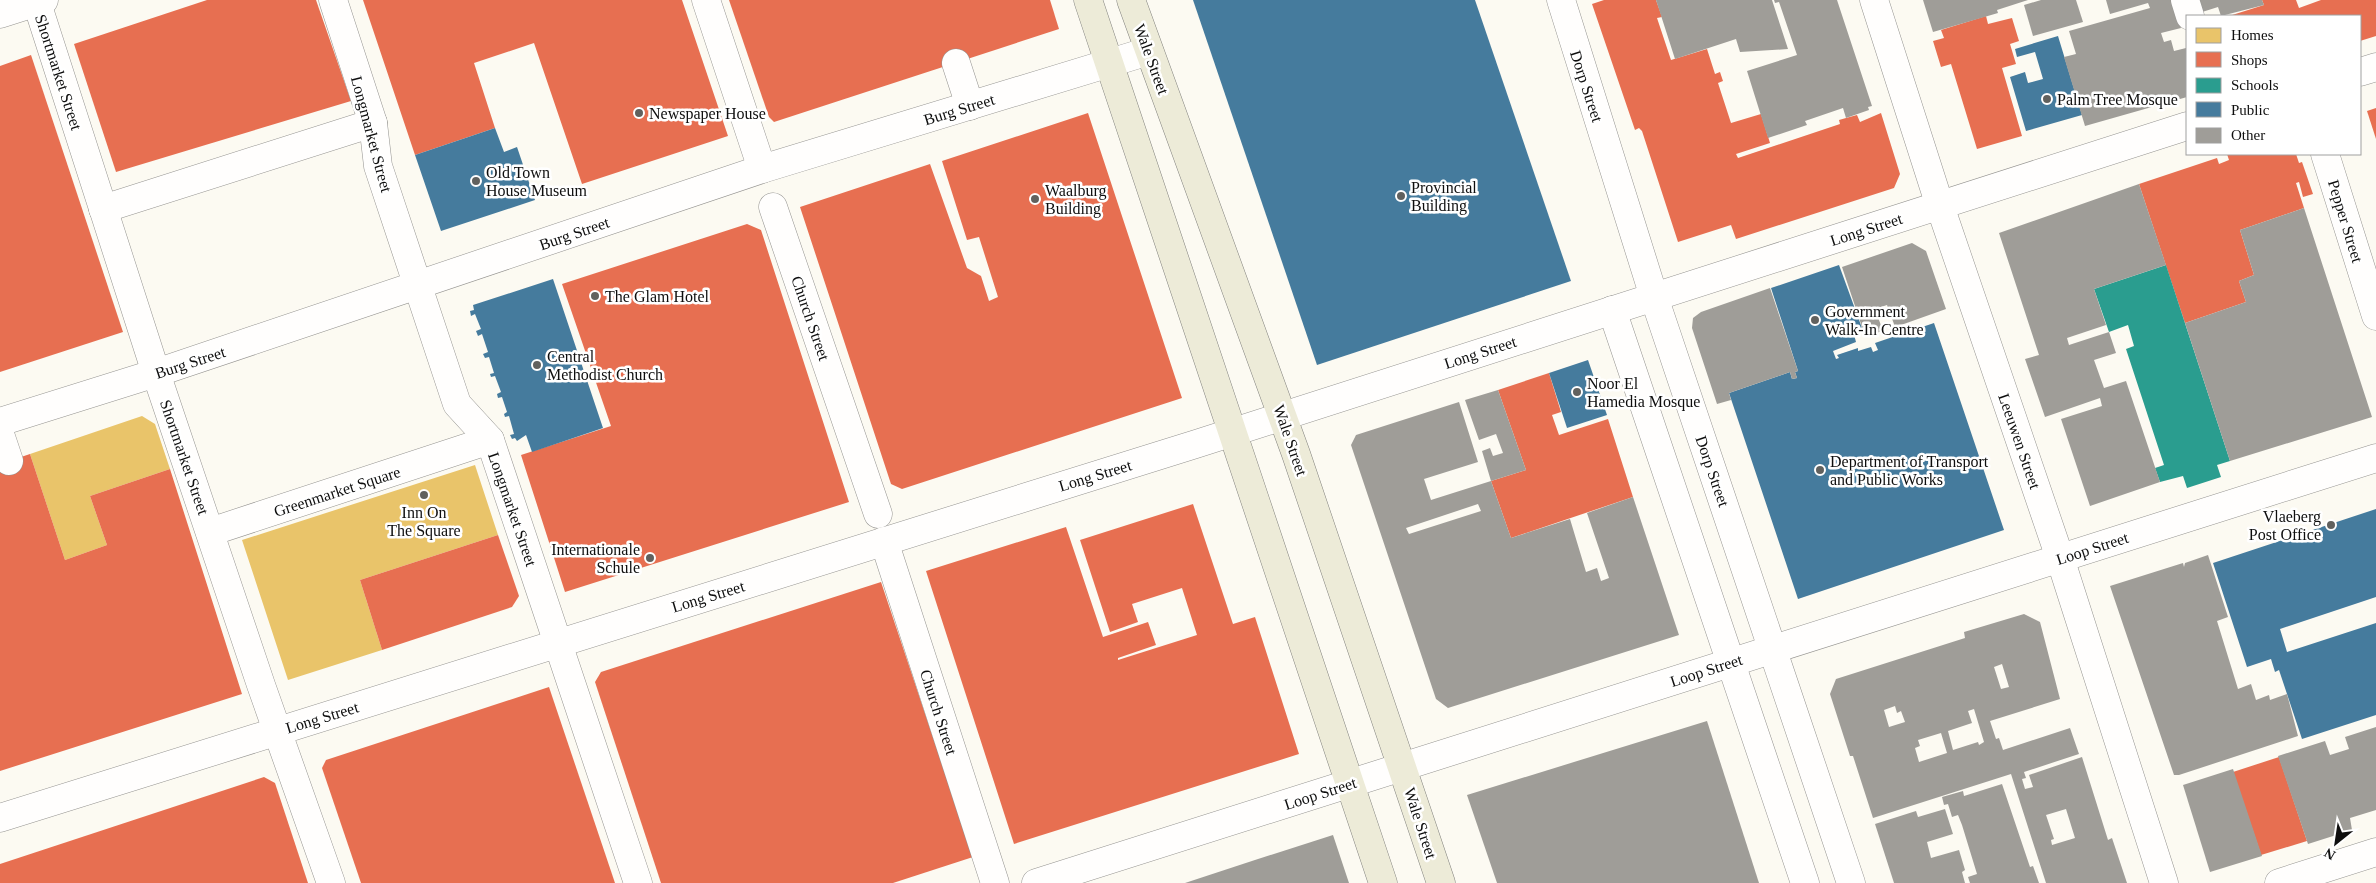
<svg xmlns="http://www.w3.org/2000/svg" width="2376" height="883" font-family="Georgia,serif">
  <rect width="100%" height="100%" fill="#fcfaf2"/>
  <!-- homes -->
  <g fill="#e9c46a">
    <path d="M142,416L155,424L170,469L90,496L107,545L65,560L30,454Z"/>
    <path d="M475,465L498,535L360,580L382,650L288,680L242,540Z"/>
  </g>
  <!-- shops -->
  <g fill="#e76f51">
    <path d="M207,0H316L351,101L116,172L74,44Z"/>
    <path d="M363,0H682L728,136L582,184L534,43L474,63L495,128L415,155Z"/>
    <path d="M729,0H1050L1059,29L774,122L769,117Z"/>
    <path d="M1604,0H1656L1662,17L1657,18L1671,60L1707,49L1715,74L1720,72L1723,81L1718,83L1731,123L1761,114L1770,143L1736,154L1738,158L1840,124L1839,120L1846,118L1857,115L1860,122L1881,113L1900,174L1894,188L1736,239L1731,225L1678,242L1642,131L1639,128L1635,130L1592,4Z"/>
    <path d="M2262,0H2296L2299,8L2321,0H2376V36L2360,41V16H2229L2264,5Z"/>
    <path d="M1986,16L1988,24L2012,18L2019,41L2010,44L2016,64L2002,68L2022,136L1977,149L1951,64L1941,67L1933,41L1944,38L1941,30Z"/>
    <path d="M31,55L123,332L0,372V66Z"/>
    <path d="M2376,108V139L2367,111Z"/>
    <path d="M1088,113L1182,398L902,489L891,484L800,207L930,164L967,268L981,276L989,301L998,297L979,237L967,240L942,161Z"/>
    <path d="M2227,154H2296L2299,163L2302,162L2313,194L2303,197L2299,182L2296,183L2304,208L2240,230L2254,275L2239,281L2246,302L2185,323L2139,184L2217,158L2219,164L2229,160Z"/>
    <path d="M747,224L761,230L849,502L565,592L521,455L611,426L562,284Z"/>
    <path d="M1549,373L1561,412L1552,415L1559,435L1608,419L1633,497L1511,538L1491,481L1526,470L1498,390Z"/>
    <path d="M30,454L65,560L107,545L90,496L170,469L242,694L0,771V464Z"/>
    <path d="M1193,504L1233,624L1255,617L1299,754L1014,844L926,571L1066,527L1103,637L1148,622L1156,645L1118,658V660L1197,635L1182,588L1132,604L1138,622L1110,632L1080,540Z"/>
    <path d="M498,535L519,596L512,607L382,650L360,580Z"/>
    <path d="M881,582L973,857L893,883H661L595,682L601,672Z"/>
    <path d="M549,687L615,883H361L322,768L326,760Z"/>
    <path d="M2279,757L2307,841L2261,855L2233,772Z"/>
    <path d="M264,777L275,783L308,883H0V864Z"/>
  </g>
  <!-- schools -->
  <path fill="#2a9d8f" d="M2166,265L2230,461L2217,465L2221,477L2187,488L2183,476L2160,482L2155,468L2164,465L2126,349L2134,346L2128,325L2109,332L2094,289Z"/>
  <!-- public -->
  <g fill="#457b9d">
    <path d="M1193,0H1475L1571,281L1317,365Z"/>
    <path d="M2058,36L2082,115L2026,131L2010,77L2025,72L2028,83L2043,79L2035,52L2017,57L2015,49Z"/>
    <path d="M495,128L504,152L517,147L535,200L441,231L415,155Z"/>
    <path d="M1839,265L1862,328L1853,331L1856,342L1833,351L1836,359L1839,358L1837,355L1858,348V351L1871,347L1873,352L1878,350L1875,343L1934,323L2004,530L1798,599L1729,393L1790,372L1792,379L1797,378L1795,372L1798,371L1771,288Z"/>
    <path d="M553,279L603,428L532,452L526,435L517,441L515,438L512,439L510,435L514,434L509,416L505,417L504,414L507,412L502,397L498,398L497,394L501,392L495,376L491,377L490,374L494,373L489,357L485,358L483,354L488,352L482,334L478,336L476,331L481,329L475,314L471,316L470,311L474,310L473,305Z"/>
    <path d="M1588,360L1607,415L1567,428L1549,373Z"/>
    <path d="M2376,509V597L2280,629L2287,652L2376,623V715L2302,739L2279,670L2275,672L2271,659L2247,667L2213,563Z"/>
  </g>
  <!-- building -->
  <g fill="#9f9d98" fill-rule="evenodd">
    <path d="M1656,0H1772L1788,49L1740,52L1736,39L1675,59Z"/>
    <path d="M1774,0H1837L1872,106L1868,107L1869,110L1846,118L1843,108L1805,121L1807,125L1768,138L1747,71L1797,55L1779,2L1775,3Z"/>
    <path d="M1923,0H2028L1997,10L1998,13L1933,32Z"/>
    <path d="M2041,0H2076L2083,22L2033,36L2024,5Z"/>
    <path d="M2106,0H2173L2181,28L2161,33L2164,42L2171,40L2174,51L2186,48L2187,97L2085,126L2064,57L2076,54L2069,31L2150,8L2148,3L2110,14Z"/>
    <path d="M2195,0H2262L2264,5L2221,16L2218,7L2199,13Z"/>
    <path d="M2139,184L2166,265L2094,289L2106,325L2067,338L2069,345L2109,332L2116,353L2094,360L2104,388L2126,381L2160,482L2090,506L2061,419L2102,406L2100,398L2045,417L2025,359L2039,355L1999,233Z"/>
    <path d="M2304,208L2372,417L2230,461L2185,323L2246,302L2239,281L2254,275L2240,230Z"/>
    <path d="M1912,243L1926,251L1946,309L1901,325L1905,333L1898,335L1887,305L1875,309L1883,331L1865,336L1842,267Z"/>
    <path d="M1770,288L1798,371L1795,372L1797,378L1792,379L1790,372L1729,393L1731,400L1717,404L1692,328L1693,318L1701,312Z"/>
    <path d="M1498,390L1526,470L1491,481L1511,538L1570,519L1586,572L1597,568L1601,581L1609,578L1587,513L1633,497L1679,635L1448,708L1436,699L1351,445L1356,435L1459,402L1478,462L1424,479L1431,500L1491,481L1482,451L1490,448L1493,456L1503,453L1496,434L1479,440L1465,400ZM1478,504L1481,511L1409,534L1406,528Z"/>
    <path d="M2208,555L2228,617L2217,621L2238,689L2251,684L2256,700L2269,695L2270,700L2287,694L2298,736L2179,775H2174L2110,586L2183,563L2184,567L2185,563Z"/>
    <path d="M2024,614L2040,622L2060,699L1990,721L1996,739L1999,738L2003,750L2070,728L2079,754L2024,772L2026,778L2022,779L2025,789L2033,787L2029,775L2082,757L2108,840L2112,838L2127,883H2046L2011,774L1873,818L1853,756H1850L1830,694L1836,679L1965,638L1964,632ZM2002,664L2009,687L2001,689L1994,667ZM1895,706L1897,713L1901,711L1905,722L1889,727L1884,710ZM1974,709L1984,742L1979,745L1978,742L1953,750L1948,731L1972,723L1968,711ZM1941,733L1947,753L1919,762L1915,748L1920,746L1918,740ZM2066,809L2075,838L2052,845L2051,840L2054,839L2046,815Z"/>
    <path d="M1707,721L1759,883H1497L1467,795Z"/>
    <path d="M2376,727V810L2350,818L2352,830L2308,844L2278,756L2325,741L2330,755L2349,749L2345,737Z"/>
    <path d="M2233,769L2262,856L2210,872L2183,785Z"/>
    <path d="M2002,784L2030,867L2033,866L2039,883H1970L1968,877L1977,874L1962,825L1958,815L1952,817L1948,804L1944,805L1942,797L1963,791L1964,796Z"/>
    <path d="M1945,809L1953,834L1927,842L1931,858L1959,850L1965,870L1962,872L1965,883H1894L1875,824L1916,811L1918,817Z"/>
    <path d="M1333,835L1349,883H1185L1258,859Z"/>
  </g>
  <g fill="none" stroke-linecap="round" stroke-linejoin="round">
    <!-- minor casing -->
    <g stroke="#959491" stroke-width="29">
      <g id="minor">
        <path d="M36,0L156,373L261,685L331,883"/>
        <path d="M333,0L373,123L378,166L457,404L490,440L638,883"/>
        <path d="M706,0L762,169"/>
        <path d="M1561,0L1654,297L1851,883"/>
        <path d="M1874,0L1940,206L2060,558L2164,883"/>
        <path d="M2185,0L2190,16"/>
        <path d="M0,14L44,0"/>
        <path d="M956,63L970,106"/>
        <path d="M2360,72L2376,67"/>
        <path d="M2325,154L2376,316"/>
        <path d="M773,207L878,514"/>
        <path d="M103,209L373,123"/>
        <path d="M1612,310L1805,883"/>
        <path d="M0,422L156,373L762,169L1149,51"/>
        <path d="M0,434L9,461"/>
        <path d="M210,532L490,440"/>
        <path d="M884,541L995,883"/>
        <path d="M0,818L1196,444L2187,126"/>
        <path d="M1036,883L2376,458"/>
        <path d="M2279,883L2376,852"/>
      </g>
    </g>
    <!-- major casing -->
    <g stroke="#82827e" stroke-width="29">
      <g id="major">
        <path d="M1088,0L1383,883"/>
        <path d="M1131,0L1296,454L1441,883"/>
      </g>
    </g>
    <!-- minor -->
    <use href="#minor" stroke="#fffefd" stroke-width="28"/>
    <!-- major -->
    <use href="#major" stroke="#edebd8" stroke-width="28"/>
  </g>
  <!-- markers -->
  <g fill="#61615e" stroke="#fff" stroke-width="2">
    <circle cx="2047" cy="99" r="5"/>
    <circle cx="639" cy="113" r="5"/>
    <circle cx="476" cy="181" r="5"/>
    <circle cx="1401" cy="196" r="5"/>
    <circle cx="1035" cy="199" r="5"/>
    <circle cx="595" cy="296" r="5"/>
    <circle cx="1815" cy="320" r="5"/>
    <circle cx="537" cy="365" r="5"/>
    <circle cx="1577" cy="392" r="5"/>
    <circle cx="1820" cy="470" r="5"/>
    <circle cx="424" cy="495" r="5"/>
    <circle cx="2331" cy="525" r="5"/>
    <circle cx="650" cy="558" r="5"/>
  </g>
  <g text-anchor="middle" stroke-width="5" stroke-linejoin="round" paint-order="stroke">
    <!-- street labels -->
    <g font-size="16" fill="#0e0e0e" stroke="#fff">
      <text transform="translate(1152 59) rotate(70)" y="6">Wale Street</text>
      <text transform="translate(59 72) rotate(72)" y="6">Shortmarket Street</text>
      <text transform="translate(1587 86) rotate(72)" y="6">Dorp Street</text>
      <text transform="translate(959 109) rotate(-17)" y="6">Burg Street</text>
      <text transform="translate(372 134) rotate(75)" y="6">Longmarket Street</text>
      <text transform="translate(2346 221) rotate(73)" y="6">Pepper Street</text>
      <text transform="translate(1866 229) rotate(-18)" y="6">Long Street</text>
      <text transform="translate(574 233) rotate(-19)" y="6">Burg Street</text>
      <text transform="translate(811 318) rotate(71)" y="6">Church Street</text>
      <text transform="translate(1480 352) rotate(-18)" y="6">Long Street</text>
      <text transform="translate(190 362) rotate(-18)" y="6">Burg Street</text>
      <text transform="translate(1291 440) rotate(71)" y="6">Wale Street</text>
      <text transform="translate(2020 441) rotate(71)" y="6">Leeuwen Street</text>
      <text transform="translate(185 457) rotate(71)" y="6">Shortmarket Street</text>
      <text transform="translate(1713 471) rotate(71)" y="6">Dorp Street</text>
      <text transform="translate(1095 475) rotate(-17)" y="6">Long Street</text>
      <text transform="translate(337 491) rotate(-18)" y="6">Greenmarket Square</text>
      <text transform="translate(513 509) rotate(71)" y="6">Longmarket Street</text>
      <text transform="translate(2092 548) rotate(-18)" y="6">Loop Street</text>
      <text transform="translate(708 596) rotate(-17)" y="6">Long Street</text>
      <text transform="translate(1706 670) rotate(-18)" y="6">Loop Street</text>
      <text transform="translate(939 712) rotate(72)" y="6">Church Street</text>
      <text transform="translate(322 717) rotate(-17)" y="6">Long Street</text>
      <text transform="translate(1320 793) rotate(-18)" y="6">Loop Street</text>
      <text transform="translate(1421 823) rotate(72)" y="6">Wale Street</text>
    </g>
    <!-- poi labels -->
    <g font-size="16" fill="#0e0e0e" stroke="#fff" text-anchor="start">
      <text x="2057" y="105">Palm Tree Mosque</text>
      <text x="649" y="119">Newspaper House</text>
      <text x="486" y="178">Old Town<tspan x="486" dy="18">House Museum</tspan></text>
      <text x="1411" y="193">Provincial<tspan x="1411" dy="18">Building</tspan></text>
      <text x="1045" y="196">Waalburg<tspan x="1045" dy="18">Building</tspan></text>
      <text x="605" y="302">The Glam Hotel</text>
      <text x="1825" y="317">Government<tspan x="1825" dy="18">Walk-In Centre</tspan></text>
      <text x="547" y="362">Central<tspan x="547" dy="18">Methodist Church</tspan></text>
      <text x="1587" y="389">Noor El<tspan x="1587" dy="18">Hamedia Mosque</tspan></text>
      <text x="1830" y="467">Department of Transport<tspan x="1830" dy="18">and Public Works</tspan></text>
      <text x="424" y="518" text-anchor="middle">Inn On<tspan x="424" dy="18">The Square</tspan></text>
      <text x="2321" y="522" text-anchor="end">Vlaeberg<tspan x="2321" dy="18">Post Office</tspan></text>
      <text x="640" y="555" text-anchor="end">Internationale<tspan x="640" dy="18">Schule</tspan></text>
    </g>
  </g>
  <!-- legend -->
  <rect x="2186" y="15" width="175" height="140" fill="#ffffff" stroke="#9f9f9f"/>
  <rect x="2196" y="28" width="25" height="15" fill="#e9c46a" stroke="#9f9f9f"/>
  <text x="2231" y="40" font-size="15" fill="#0e0e0e">Homes</text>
  <rect x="2196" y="52" width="25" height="15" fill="#e76f51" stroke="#9f9f9f"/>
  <text x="2231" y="65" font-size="15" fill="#0e0e0e">Shops</text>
  <rect x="2196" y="78" width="25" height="15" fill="#2a9d8f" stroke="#9f9f9f"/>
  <text x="2231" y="90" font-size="15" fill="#0e0e0e">Schools</text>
  <rect x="2196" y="102" width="25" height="15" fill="#457b9d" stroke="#9f9f9f"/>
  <text x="2231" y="115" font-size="15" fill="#0e0e0e">Public</text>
  <rect x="2196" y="128" width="25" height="15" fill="#9f9d98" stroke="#9f9f9f"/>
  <text x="2231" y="140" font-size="15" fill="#0e0e0e">Other</text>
  <!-- north arrow -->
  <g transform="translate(2336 843) rotate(210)" stroke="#ffffff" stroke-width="4" paint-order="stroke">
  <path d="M0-4L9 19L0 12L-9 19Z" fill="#0e0e0e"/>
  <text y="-8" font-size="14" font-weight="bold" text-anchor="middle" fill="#0e0e0e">N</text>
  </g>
</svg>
